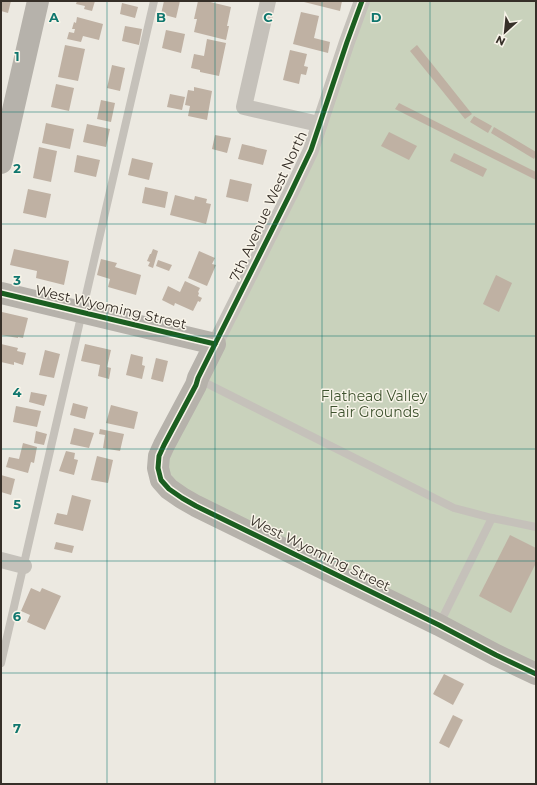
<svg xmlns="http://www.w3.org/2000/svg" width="537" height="785" font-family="Montserrat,sans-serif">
  <rect width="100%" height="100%" fill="#ece9e1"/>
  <!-- green -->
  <path fill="#c9d2bc" d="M369,1H536V668L182,491L164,465Z"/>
  <!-- building -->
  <g fill="#bfb1a3">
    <path d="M1,1H11L8,13L1,11Z"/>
    <path d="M77,1H95L92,11L84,9L85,6L76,4Z"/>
    <path d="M164,1H180L176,18L161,14Z"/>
    <path d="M198,1H206L231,7L227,26H229L226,40L194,32L197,19H194Z"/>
    <path d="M300,1H342L340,11Z"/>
    <path d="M122,3L138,7L135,18L120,14Z"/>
    <path d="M301,12L319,16L314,38L330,42L328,53L293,44Z"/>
    <path d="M77,17L103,24L99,40L83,36L81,42L67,39L69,32L74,33L75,29H72L74,22L76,23Z"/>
    <path d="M125,26L142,29L139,45L122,41Z"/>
    <path d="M166,30L185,34L181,53L162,48Z"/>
    <path d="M207,39L226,43L219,76L200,72V70L191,68L194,54L204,56Z"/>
    <path d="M65,45L85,49L78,81L58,77Z"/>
    <path d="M417,45L472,114L465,119L410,51Z"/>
    <path d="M290,50L307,54L304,66L308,67L306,75L301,74L299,84L283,80Z"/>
    <path d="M112,65L125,68L120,91L107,88Z"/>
    <path d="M56,84L74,88L69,111L51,107Z"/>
    <path d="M194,87L212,91L207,120L188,116L190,106L185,105L188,90L194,91Z"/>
    <path d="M170,94L185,97L182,110L167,107Z"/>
    <path d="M101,100L115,103L111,122L97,119Z"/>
    <path d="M399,103L536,172V180L395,109Z"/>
    <path d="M474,116L492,126L488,133L470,122Z"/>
    <path d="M46,123L74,129L70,149L42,143Z"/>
    <path d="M87,124L110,129L106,147L83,142Z"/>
    <path d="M494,127L536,152V155L534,159L491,133Z"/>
    <path d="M389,132L417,146L409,160L381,146Z"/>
    <path d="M215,135L231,138L227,153L212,149Z"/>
    <path d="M242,144L267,150L263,165L238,159Z"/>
    <path d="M39,147L57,151L51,182L33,178Z"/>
    <path d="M454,153L487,169L483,177L450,161Z"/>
    <path d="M77,155L100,160L96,177L74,172Z"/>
    <path d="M132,158L153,163L149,180L128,175Z"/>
    <path d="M230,179L252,184L248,202L226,197Z"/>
    <path d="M145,187L168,192L165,208L142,203Z"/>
    <path d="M28,189L51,194L46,218L23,213Z"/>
    <path d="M175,195L194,200L195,196L207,199L206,203L211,204L206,224L170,215Z"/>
    <path d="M14,249L69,261L64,285L36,278L37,271L10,265Z"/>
    <path d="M153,249L158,251L153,268L148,266L150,262L147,261L150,254H151Z"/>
    <path d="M199,251L215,258L212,264L216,265L207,286L188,278Z"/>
    <path d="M101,259L117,263L115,267L141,275L136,295L108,287L110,279L97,275Z"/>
    <path d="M158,260L172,265L169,271L156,266Z"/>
    <path d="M496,275L512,283L499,312L483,304Z"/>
    <path d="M185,281L200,288L198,292L199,293L198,296L202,298L200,302L198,301L193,311L175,303L174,306L162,300L168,286L180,292Z"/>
    <path d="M2,312L28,318L23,338L18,337V338L1,335V317Z"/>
    <path d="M1,344L18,348L17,351L26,353L23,365L14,362V365L1,362Z"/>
    <path d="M85,344L111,350L107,367L111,368L109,379L98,376L100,365L81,361Z"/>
    <path d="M45,350L60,354L54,378L39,375Z"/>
    <path d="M131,354L143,357L142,365L145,366L142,379L126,375Z"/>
    <path d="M156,358L168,361L163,382L151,379Z"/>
    <path d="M31,392L47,395L44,406L29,402Z"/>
    <path d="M73,403L88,407L85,419L70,415Z"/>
    <path d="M111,405L138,412L134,429L106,423Z"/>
    <path d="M16,406L41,411L37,427L13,422Z"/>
    <path d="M74,428L94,433L89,448L70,444Z"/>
    <path d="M100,429L124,434L120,451L103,448L105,435L99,434Z"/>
    <path d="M36,431L47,434L44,445L34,443Z"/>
    <path d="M23,443L37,447L34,463L31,462L28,473L6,467L9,457L19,459Z"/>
    <path d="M66,451L75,453L74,459L78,460L74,475L59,471Z"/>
    <path d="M97,456L113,460L108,483L91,480Z"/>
    <path d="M1,475L15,479L11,495L1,492Z"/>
    <path d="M72,495L91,500L83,531L54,524L57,513L67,515Z"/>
    <path d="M510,535L536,548V563L511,613L479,596Z"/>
    <path d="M56,542L74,546L72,553L54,549Z"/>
    <path d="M31,588L40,592L42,588L61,596L45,630L27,622L30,615L21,611Z"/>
    <path d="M444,674L464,684L453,705L433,694Z"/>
    <path d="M453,715L463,720L449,748L439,743Z"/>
  </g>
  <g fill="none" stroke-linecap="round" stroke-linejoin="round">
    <!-- lane -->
    <g stroke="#c5c1ba" stroke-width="8">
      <path d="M198,379L454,508L492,518L536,527"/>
      <path d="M439,625L492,518"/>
      <path d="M1,663L154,1"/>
    </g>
    <!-- street -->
    <g stroke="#c5c1ba" stroke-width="16">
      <path d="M268,1L244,107L319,124"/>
      <path d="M215,344L290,194L311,150L347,42L362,1"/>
      <path d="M1,560L24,566"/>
    </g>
    <!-- secondary -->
    <g stroke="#b6b2ab" stroke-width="22">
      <path d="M1,163L38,1"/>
      <path d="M1,293L215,344L198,378L196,385L164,445L159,456L158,468L161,480L169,489L182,498L196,506L439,625L496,655L536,674"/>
    </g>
    <!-- cycleway casing -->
    <g stroke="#f8f4e9" stroke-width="8">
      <g id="cycleway">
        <path d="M362,1L347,42L311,150L290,194L198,378L196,385L164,445L159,456L158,468L161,480L169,489L182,498L196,506L439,625L496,655L536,674"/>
        <path d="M1,293L215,344"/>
      </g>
    </g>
    <!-- cycleway -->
    <use href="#cycleway" stroke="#1b5e20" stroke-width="5"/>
  </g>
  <!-- grid -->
  <path fill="none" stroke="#0f766e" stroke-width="1" stroke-opacity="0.55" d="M107,1V784M215,1V784M322,1V784M430,1V784M1,112H536M1,224H536M1,336H536M1,449H536M1,561H536M1,673H536"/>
  <g text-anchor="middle" stroke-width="3" stroke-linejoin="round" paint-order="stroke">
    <!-- street labels -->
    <g font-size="14" fill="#362f28" stroke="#f8f4e9">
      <text transform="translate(268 206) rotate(-65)" y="5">7th Avenue West North</text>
      <text transform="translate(111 307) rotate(13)" y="5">West Wyoming Street</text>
      <text transform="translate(320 553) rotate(26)" y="5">West Wyoming Street</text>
    </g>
    <!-- park labels -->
    <g font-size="14" fill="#3e522e" stroke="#f8f4e9">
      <text x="374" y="401">Flathead Valley<tspan x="374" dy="16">Fair Grounds</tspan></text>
    </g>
  </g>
  <g font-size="13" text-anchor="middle" font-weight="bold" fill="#0f766e" stroke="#f8f4e9" stroke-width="3" stroke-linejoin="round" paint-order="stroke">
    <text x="54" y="22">A</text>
    <text x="161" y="22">B</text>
    <text x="268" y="22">C</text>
    <text x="376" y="22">D</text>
    <text x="17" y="61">1</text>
    <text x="17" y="173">2</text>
    <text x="17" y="285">3</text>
    <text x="17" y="397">4</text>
    <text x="17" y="509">5</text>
    <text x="17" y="621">6</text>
    <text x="17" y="733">7</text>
  </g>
  <!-- border -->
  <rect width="537" height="785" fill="none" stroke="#362f28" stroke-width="4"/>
  <!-- north arrow -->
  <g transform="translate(505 32) rotate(207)" stroke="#f8f4e9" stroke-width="3" paint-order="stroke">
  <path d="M0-3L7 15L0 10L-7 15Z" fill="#362f28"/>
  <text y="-6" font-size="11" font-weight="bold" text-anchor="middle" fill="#362f28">N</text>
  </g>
</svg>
